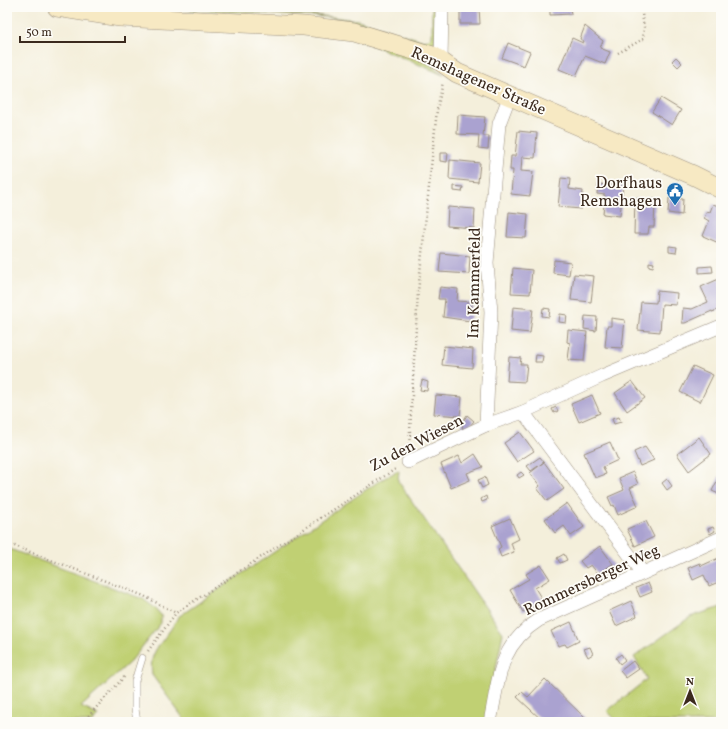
<svg xmlns="http://www.w3.org/2000/svg" width="728" height="729" font-family="Vollkorn,serif">
  <rect width="100%" height="100%" fill="#fdfcf7"/>
  <filter id="ink" filterUnits="userSpaceOnUse"><feTurbulence type="fractalNoise" baseFrequency=".025" numOctaves="2"/><feDisplacementMap in="SourceGraphic" scale="8" xChannelSelector="R" yChannelSelector="G"/><feConvolveMatrix kernelMatrix="1 2 1 2 8 2 1 2 1" color-interpolation-filters="sRGB"/></filter>
  <filter id="wash" filterUnits="userSpaceOnUse"><feTurbulence type="fractalNoise" baseFrequency=".012" numOctaves="4" result="noise"/><feDisplacementMap in="SourceGraphic" scale="16" xChannelSelector="R" yChannelSelector="G"/><feGaussianBlur stdDeviation="0.9" result="paint"/><feColorMatrix in="noise" values="0 0 0 0 0 0 0 0 0 0 0 0 0 0 0 0 0 1.4 0 .05"/><feComposite in="paint" operator="in"/></filter>
  <g filter="url(#wash)">
    <rect width="100%" height="100%" fill="#f4efdb"/>
    <!-- green -->
    <g fill="#c0d073" stroke="#7e7d48">
      <path d="M130,7H185L306,14L358,20L424,41L428,40L432,36V7H438L435,43L430,46L393,32L366,24L327,17Z"/>
      <path d="M358,39L419,56L444,75Z"/>
      <path d="M399,470L398,481L503,633L485,722H186L152,675C149,655 157,648 168,633C172,628 175,622 178,617L379,481Z"/>
      <path d="M7,548L143,599L154,607L161,615V623L131,661L81,707L98,715L93,722H7Z"/>
      <path d="M721,607V722H618L607,711L647,679L634,657L690,617Z"/>
    </g>
    <g id="blocks">
      <!-- building -->
      <g fill="#aaa2d0">
        <path d="M460,7H479L480,24H460Z"/>
        <path d="M550,7H570L571,14L550,15Z"/>
        <path d="M585,26L603,41L600,48L610,52L605,64L585,56L576,76L559,69L572,38L583,43L584,41L580,39Z"/>
        <path d="M508,43L530,52L524,66L502,58Z"/>
        <path d="M676,57L682,63L678,67L672,61Z"/>
        <path d="M661,98L681,110L672,125L652,112Z"/>
        <path d="M458,115L485,117L483,136H489L488,149L478,148L479,135L457,134Z"/>
        <path d="M518,131L537,133L535,158L522,157L521,171L533,172L530,196L511,194L513,170H510L511,156H515Z"/>
        <path d="M440,153H448L447,162L440,161Z"/>
        <path d="M450,160L480,163L478,182L449,179Z"/>
        <path d="M561,178L570,179L569,189L583,191L581,209L558,207Z"/>
        <path d="M598,184L623,186L620,216L603,214L605,195L597,194Z"/>
        <path d="M454,186L463,187L462,192L454,191Z"/>
        <path d="M635,198L655,199L654,227H649L648,234H634Z"/>
        <path d="M669,198L683,199L682,215L668,213Z"/>
        <path d="M713,204L721,207V244L703,236L709,221L704,218L707,211L710,212Z"/>
        <path d="M448,207L475,209L474,228L447,226Z"/>
        <path d="M509,212L528,214L526,238L507,237Z"/>
        <path d="M669,246L677,247L676,253L669,252Z"/>
        <path d="M441,253L470,256L469,274L439,272Z"/>
        <path d="M554,260L571,262L569,275L553,273Z"/>
        <path d="M649,262L654,263L653,267L649,266Z"/>
        <path d="M712,266L713,272L699,273V267Z"/>
        <path d="M513,268L532,270L530,294L511,293Z"/>
        <path d="M574,274L594,276L591,302L571,300Z"/>
        <path d="M721,278V309L712,312V311L685,323H682L683,308L692,309L708,302L701,287Z"/>
        <path d="M440,287L458,289L457,301L472,302L470,321L443,317L445,299H438Z"/>
        <path d="M657,291L677,293L676,305L662,304L660,332L638,330L641,302L656,303Z"/>
        <path d="M513,307L533,309L530,333L511,331Z"/>
        <path d="M543,308L550,309L549,317L542,316Z"/>
        <path d="M560,314L567,315L566,323L559,322Z"/>
        <path d="M585,316L597,317L596,331L584,329Z"/>
        <path d="M611,318L625,320L622,348L605,347L607,326H611Z"/>
        <path d="M568,330L587,332L584,361L568,360L570,343L567,342Z"/>
        <path d="M444,346L473,349L472,368L442,365Z"/>
        <path d="M536,355L543,356L542,362H535Z"/>
        <path d="M509,357L521,358L520,364H527L525,382L507,381Z"/>
        <path d="M693,366L713,375L700,402L680,392Z"/>
        <path d="M422,380L428,382L427,391L420,390Z"/>
        <path d="M632,381L645,398L627,411L615,393Z"/>
        <path d="M436,395L462,397L460,416L434,414Z"/>
        <path d="M592,395L600,413L579,422L571,404Z"/>
        <path d="M556,407L558,411L554,413L552,409Z"/>
        <path d="M467,415L474,421L469,427L463,430L462,423Z"/>
        <path d="M619,417L621,422L614,424L612,419Z"/>
        <path d="M520,432L534,451L517,462L504,443Z"/>
        <path d="M699,437L711,454L689,471L677,454Z"/>
        <path d="M610,442L618,460L603,467L606,474L595,478L584,453Z"/>
        <path d="M645,447L654,460L640,466L634,452Z"/>
        <path d="M475,454L483,467L467,473L470,480L451,488L441,464L459,456L462,463Z"/>
        <path d="M540,457L544,462L531,471L527,466Z"/>
        <path d="M544,462L564,489L547,501L537,488L540,486L530,473Z"/>
        <path d="M521,472L524,475L519,478L517,475Z"/>
        <path d="M633,472L638,484L630,488L638,506L618,515L614,505L612,506L608,497L624,490L619,478Z"/>
        <path d="M721,473V495L712,491Z"/>
        <path d="M485,477L488,485L482,488L478,480Z"/>
        <path d="M667,479L672,486L667,490L662,483Z"/>
        <path d="M486,496L487,500L482,502L481,499Z"/>
        <path d="M567,503L584,527L571,536L564,526L555,533L545,519Z"/>
        <path d="M510,518L519,539L511,543L514,552L501,557L498,549L501,547L492,526Z"/>
        <path d="M646,521L654,537L635,546L627,529Z"/>
        <path d="M713,527L715,531L710,534L708,529Z"/>
        <path d="M600,546L613,564L598,574L591,565L586,568L580,561Z"/>
        <path d="M564,554L567,560L560,563L557,558Z"/>
        <path d="M721,557V581L709,586L704,575L693,580L688,568L700,563L701,566Z"/>
        <path d="M613,564L616,569L607,575L604,571Z"/>
        <path d="M541,565L550,579L535,588L543,601L523,612L510,590L529,579L526,574Z"/>
        <path d="M648,583L652,592L640,597L636,588Z"/>
        <path d="M631,601L637,616L616,626L609,611Z"/>
        <path d="M571,622L579,641L567,647L565,644L558,646L551,631Z"/>
        <path d="M590,647L593,654L588,657L584,649Z"/>
        <path d="M621,654L625,660L620,664L616,658Z"/>
        <path d="M633,661L639,669L626,678L620,671Z"/>
        <path d="M545,679L585,718L581,722H544L517,697L522,692L528,697Z"/>
      </g>
    </g>
  </g>
  <g filter="url(#ink)">
    <use href="#blocks" fill-opacity="0" stroke="#988c7c" stroke-width="1"/>
    <g fill="none" stroke-linecap="round" stroke-linejoin="round">
      <!-- lane casing -->
      <g stroke="#988c7c" stroke-width="8">
        <path id="lane" d="M137,722L135,709V681L142,658"/>
      </g>
      <!-- street casing -->
      <g stroke="#988c7c" stroke-width="14">
        <g id="street">
          <path d="M441,62L442,7"/>
          <path d="M523,412L643,573"/>
          <path d="M486,425L491,312L487,263L499,124L510,95"/>
          <path d="M408,462L486,425L523,412L602,376L721,326"/>
          <path d="M490,722C499,679 498,646 539,620L721,538"/>
        </g>
      </g>
      <!-- secondary casing -->
      <g stroke="#988c7c" stroke-width="20">
        <path id="secondary" d="M57,7L120,17L304,26L354,32L433,56L457,73L693,175L721,189"/>
      </g>
      <!-- path -->
      <g stroke="#988c7c" stroke-width="2.5" stroke-dasharray="1 3" stroke-linecap="butt">
        <path d="M618,53L643,39L644,27L641,7"/>
        <path d="M409,448L418,292L437,110L443,82"/>
        <path d="M7,543L144,596L176,613"/>
        <path d="M148,651L176,613L397,468"/>
        <path d="M83,722L126,675"/>
      </g>
      <!-- lane -->
      <use href="#lane" stroke="#fff" stroke-width="7"/>
      <!-- street -->
      <use href="#street" stroke="#fff" stroke-width="13"/>
      <!-- secondary -->
      <use href="#secondary" stroke="#f7e9c3" stroke-width="19"/>
    </g>
  </g>
  <!-- icons -->
  <defs>
    <g id="civic-pin" transform="scale(0.9)"><path d="M0 17L-7.5 6A9.5 9.5 0 1 1 7.5 6Z" fill="#1f6fb2" stroke="#fdfcf7"/><path d="M-.6-6.5H3V-4.5H.6V-3L4-1V1h2V6H-6V1h2V-1L-.6-3ZM-1.2 2.5V6h2.4V2.5Z" fill="#fff"/></g>
  </defs>
  <g fill-rule="evenodd">
    <use href="#civic-pin" x="675" y="191"/>
  </g>
  <g text-anchor="middle" stroke-width="3.5" stroke-linejoin="round" paint-order="stroke">
    <!-- street labels -->
    <g font-size="16" fill="#3b2a1e" stroke="#fdfcf7">
      <text transform="translate(479 80) rotate(24)" y="6">Remshagener Straße</text>
      <text transform="translate(473 283) rotate(-89)" y="6">Im Kammerfeld</text>
      <text transform="translate(416 442) rotate(-28)" y="6">Zu den Wiesen</text>
      <text transform="translate(591 579) rotate(-25)" y="6">Rommersberger Weg</text>
    </g>
    <!-- poi labels -->
    <g font-size="16" fill="#3b2a1e" stroke="#fdfcf7" text-anchor="end">
      <text x="662" y="188">Dorfhaus<tspan x="662" dy="18">Remshagen</tspan></text>
    </g>
  </g>
  <!-- margin -->
  <rect width="728" height="729" fill="none" stroke="#fdfcf7" stroke-width="24"/>
  <!-- north arrow -->
  <g transform="translate(690 691)" stroke="#fdfcf7" stroke-width="3" paint-order="stroke">
  <path d="M0-3L7 15L0 10L-7 15Z" fill="#3b2a1e"/>
  <text y="-6" font-size="11" font-weight="bold" text-anchor="middle" fill="#3b2a1e">N</text>
  </g>
  <!-- scale -->
  <path d="M20 36v6h105v-6" fill="none" stroke="#3b2a1e" stroke-width="2"/>
  <text x="26" y="36" font-size="12" fill="#3b2a1e" stroke="#fdfcf7" stroke-width="3" paint-order="stroke">50 m</text>
</svg>
